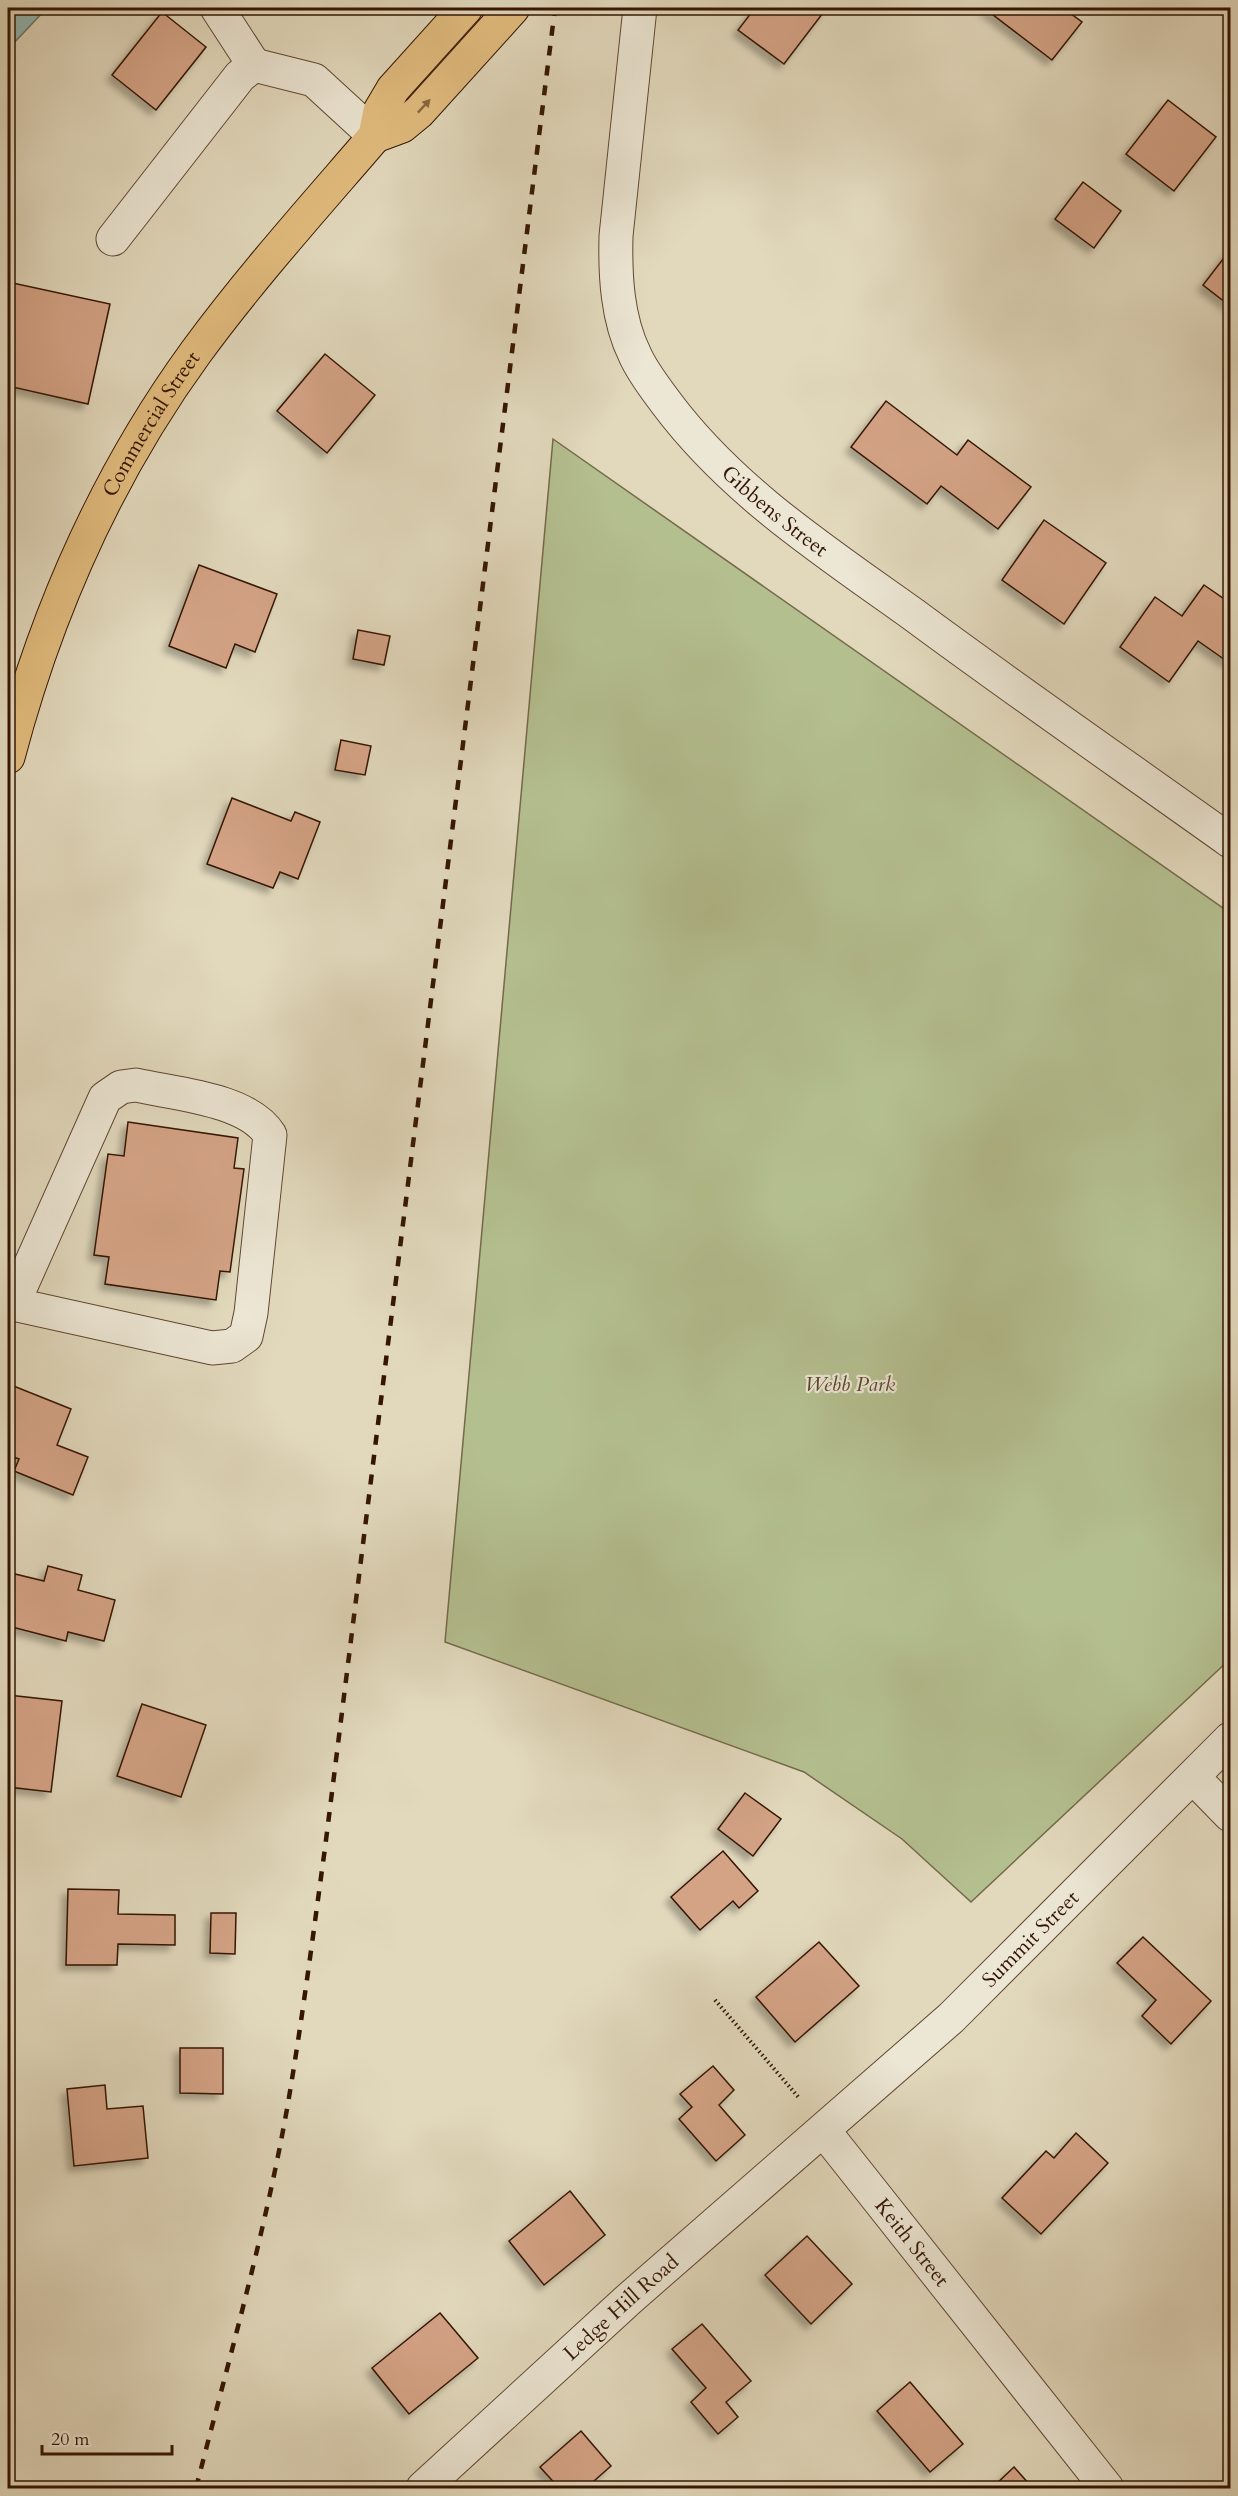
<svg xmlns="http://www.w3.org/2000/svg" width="1238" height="2496" font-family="Cardo,serif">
  <defs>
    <filter id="shadow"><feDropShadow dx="-5.5" dy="5.5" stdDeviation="3" flood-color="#0004"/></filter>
  </defs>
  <rect width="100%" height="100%" fill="#e2d9bd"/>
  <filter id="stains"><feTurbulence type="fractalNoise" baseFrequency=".00333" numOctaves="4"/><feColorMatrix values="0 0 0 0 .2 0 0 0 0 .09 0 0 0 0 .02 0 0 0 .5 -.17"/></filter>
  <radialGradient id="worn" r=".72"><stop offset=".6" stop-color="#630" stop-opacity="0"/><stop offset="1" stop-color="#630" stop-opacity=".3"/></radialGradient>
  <!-- green -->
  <path fill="#b4bf90" stroke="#746a49" stroke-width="1.5" d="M553,439L1230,913V1659L971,1902L902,1839L804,1772L445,1642Z"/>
  <!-- water -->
  <path fill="#95b9b6" stroke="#6e776e" stroke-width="1.5" d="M8,8H47L8,49Z"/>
  <!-- building -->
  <g fill="#d4a386" stroke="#341502" stroke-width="1.5" filter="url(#shadow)">
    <path d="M755,8H824L826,9L784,64L738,30Z"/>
    <path d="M984,8H1063L1082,22L1052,60Z"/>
    <path d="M162,12L206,47L156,110L112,75Z"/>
    <path d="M1168,100L1216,137L1174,191L1126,154Z"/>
    <path d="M1083,182L1121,211L1094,248L1055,219Z"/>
    <path d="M1230,250V306L1203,285Z"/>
    <path d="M8,282L110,304L88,404L8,386Z"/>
    <path d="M325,354L375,395L327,453L277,411Z"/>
    <path d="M886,401L957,455L968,440L1031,487L998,529L941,486L927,504L851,447Z"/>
    <path d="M1044,520L1106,563L1064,624L1002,580Z"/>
    <path d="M199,565L277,594L255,652L235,644L226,668L169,646Z"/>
    <path d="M1204,585L1230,603V658L1228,662L1198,641L1169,682L1120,647L1155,597L1182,616Z"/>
    <path d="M358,630L390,636L384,665L353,659Z"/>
    <path d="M341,740L371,746L365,775L335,770Z"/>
    <path d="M232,798L291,821L295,812L320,822L298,879L280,872L273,888L207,864Z"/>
    <path d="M128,1122L238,1138L234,1168L244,1169L230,1272L220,1271L216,1300L105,1284L109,1257L94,1255L108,1154L124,1156Z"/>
    <path d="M11,1385L71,1409L57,1445L88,1457L73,1495L14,1471L19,1459L8,1455V1393Z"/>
    <path d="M48,1566L82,1575L78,1590L115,1600L104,1641L68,1632L66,1641L8,1626V1605L15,1574L44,1581Z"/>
    <path d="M8,1695L62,1701L51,1792L8,1787Z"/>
    <path d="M142,1704L206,1725L181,1797L117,1776Z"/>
    <path d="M745,1793L781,1819L753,1856L718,1829Z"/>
    <path d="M723,1851L758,1891L739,1908L733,1901L700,1930L671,1897Z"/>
    <path d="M68,1889L119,1890L118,1914L175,1915V1945L118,1944L117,1965H66Z"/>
    <path d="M211,1913H236L235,1954L210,1953Z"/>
    <path d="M1143,1937L1211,2001L1171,2044L1142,2016L1156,2000L1117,1963Z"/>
    <path d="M819,1942L859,1986L795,2042L756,1997Z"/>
    <path d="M180,2048H223V2094L180,2093Z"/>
    <path d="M713,2066L734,2090L719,2105L745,2135L716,2161L679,2119L692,2107L680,2094Z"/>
    <path d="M105,2085L107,2109L143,2106L148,2158L74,2166L67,2089Z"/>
    <path d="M1076,2133L1108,2163L1041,2234L1002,2198L1046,2151L1054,2158Z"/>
    <path d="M570,2191L605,2235L544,2285L509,2241Z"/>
    <path d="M807,2236L852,2284L811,2324L765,2275Z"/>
    <path d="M440,2313L478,2358L409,2414L372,2368Z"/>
    <path d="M702,2324L751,2381L726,2402L738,2417L718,2434L691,2402L706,2388L672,2349Z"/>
    <path d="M910,2382L963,2444L930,2472L877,2411Z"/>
    <path d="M581,2431L611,2466L586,2488H559L540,2467Z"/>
    <path d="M1014,2467L1030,2485L1026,2488H992Z"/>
  </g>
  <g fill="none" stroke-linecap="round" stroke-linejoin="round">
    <!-- minor casing -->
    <g stroke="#604631" stroke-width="35">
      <g id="minor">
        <path d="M217,8L254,65"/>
        <path id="s1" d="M640,8L616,236C615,275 617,319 635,355C643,373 656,389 667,404C733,492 826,552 914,615C1018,692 1125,766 1230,841"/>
        <path d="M113,239L240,76L254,65L314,80L375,136"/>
        <path d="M8,1303L212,1348L232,1346L246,1336L251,1313L270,1135C248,1099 175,1094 136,1085L121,1087L105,1098L13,1304"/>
        <path d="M1193,1777L1230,1815"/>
        <path id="s2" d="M824,2131L1107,2488"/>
        <path id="s3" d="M423,2488L629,2299L951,2018L1230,1739"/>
      </g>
    </g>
    <!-- major casing -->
    <g stroke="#341502" stroke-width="35">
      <g id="major">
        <path d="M375,136L402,126L419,112L513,8"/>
        <path id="s4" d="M8,757C46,613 108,473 196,352C251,277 314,207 375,136L380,111L393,89L466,8"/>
      </g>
    </g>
    <!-- path -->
    <path stroke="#341502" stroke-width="4" stroke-dasharray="1.5 3" stroke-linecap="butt" d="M715,2000L800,2099"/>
    <!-- minor -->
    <use href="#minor" stroke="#ece6d4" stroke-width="33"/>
    <!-- major -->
    <use href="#major" stroke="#e1bc7e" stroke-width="33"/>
    <!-- rail -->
    <path stroke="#341502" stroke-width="4.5" stroke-dasharray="10 10" stroke-linecap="butt" d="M196,2488C228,2363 264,2237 287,2109C302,2022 313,1935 325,1848L555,8"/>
  </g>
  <!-- one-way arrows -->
  <defs><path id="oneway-solid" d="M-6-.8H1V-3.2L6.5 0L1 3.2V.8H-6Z" transform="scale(1.5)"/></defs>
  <use fill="#8a6840" href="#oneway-solid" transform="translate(424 106) rotate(-47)"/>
  <g text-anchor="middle" stroke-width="4.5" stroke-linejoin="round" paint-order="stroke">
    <!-- street labels -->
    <g font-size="21" fill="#341502" stroke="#ece6d4">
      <text dy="7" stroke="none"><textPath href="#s4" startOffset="364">Commercial Street</textPath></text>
      <text dy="7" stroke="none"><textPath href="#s1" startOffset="562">Gibbens Street</textPath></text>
      <text dy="7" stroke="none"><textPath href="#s3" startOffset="819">Summit Street</textPath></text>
      <text dy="7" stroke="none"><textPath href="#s2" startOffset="142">Keith Street</textPath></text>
      <text dy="7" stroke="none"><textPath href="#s3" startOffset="268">Ledge Hill Road</textPath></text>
    </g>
    <!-- park labels -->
    <g font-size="21" font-style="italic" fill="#5a482d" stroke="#ece6d4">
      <text x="850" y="1391">Webb Park</text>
    </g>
  </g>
  <!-- margin -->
  <rect width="1238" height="2496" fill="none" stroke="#e2d9bd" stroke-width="30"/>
  <rect x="9" y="9" width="1220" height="2478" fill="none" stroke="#341502" stroke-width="3"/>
  <rect x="15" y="15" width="1208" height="2466" fill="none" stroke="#341502" stroke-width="1.5"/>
  <!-- scale -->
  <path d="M42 2445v9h130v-9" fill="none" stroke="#341502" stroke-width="3"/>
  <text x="51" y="2445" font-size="18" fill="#341502" stroke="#ece6d4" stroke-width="4.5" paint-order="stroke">20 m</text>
  <rect width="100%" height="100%" filter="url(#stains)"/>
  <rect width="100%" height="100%" fill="url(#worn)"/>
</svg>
